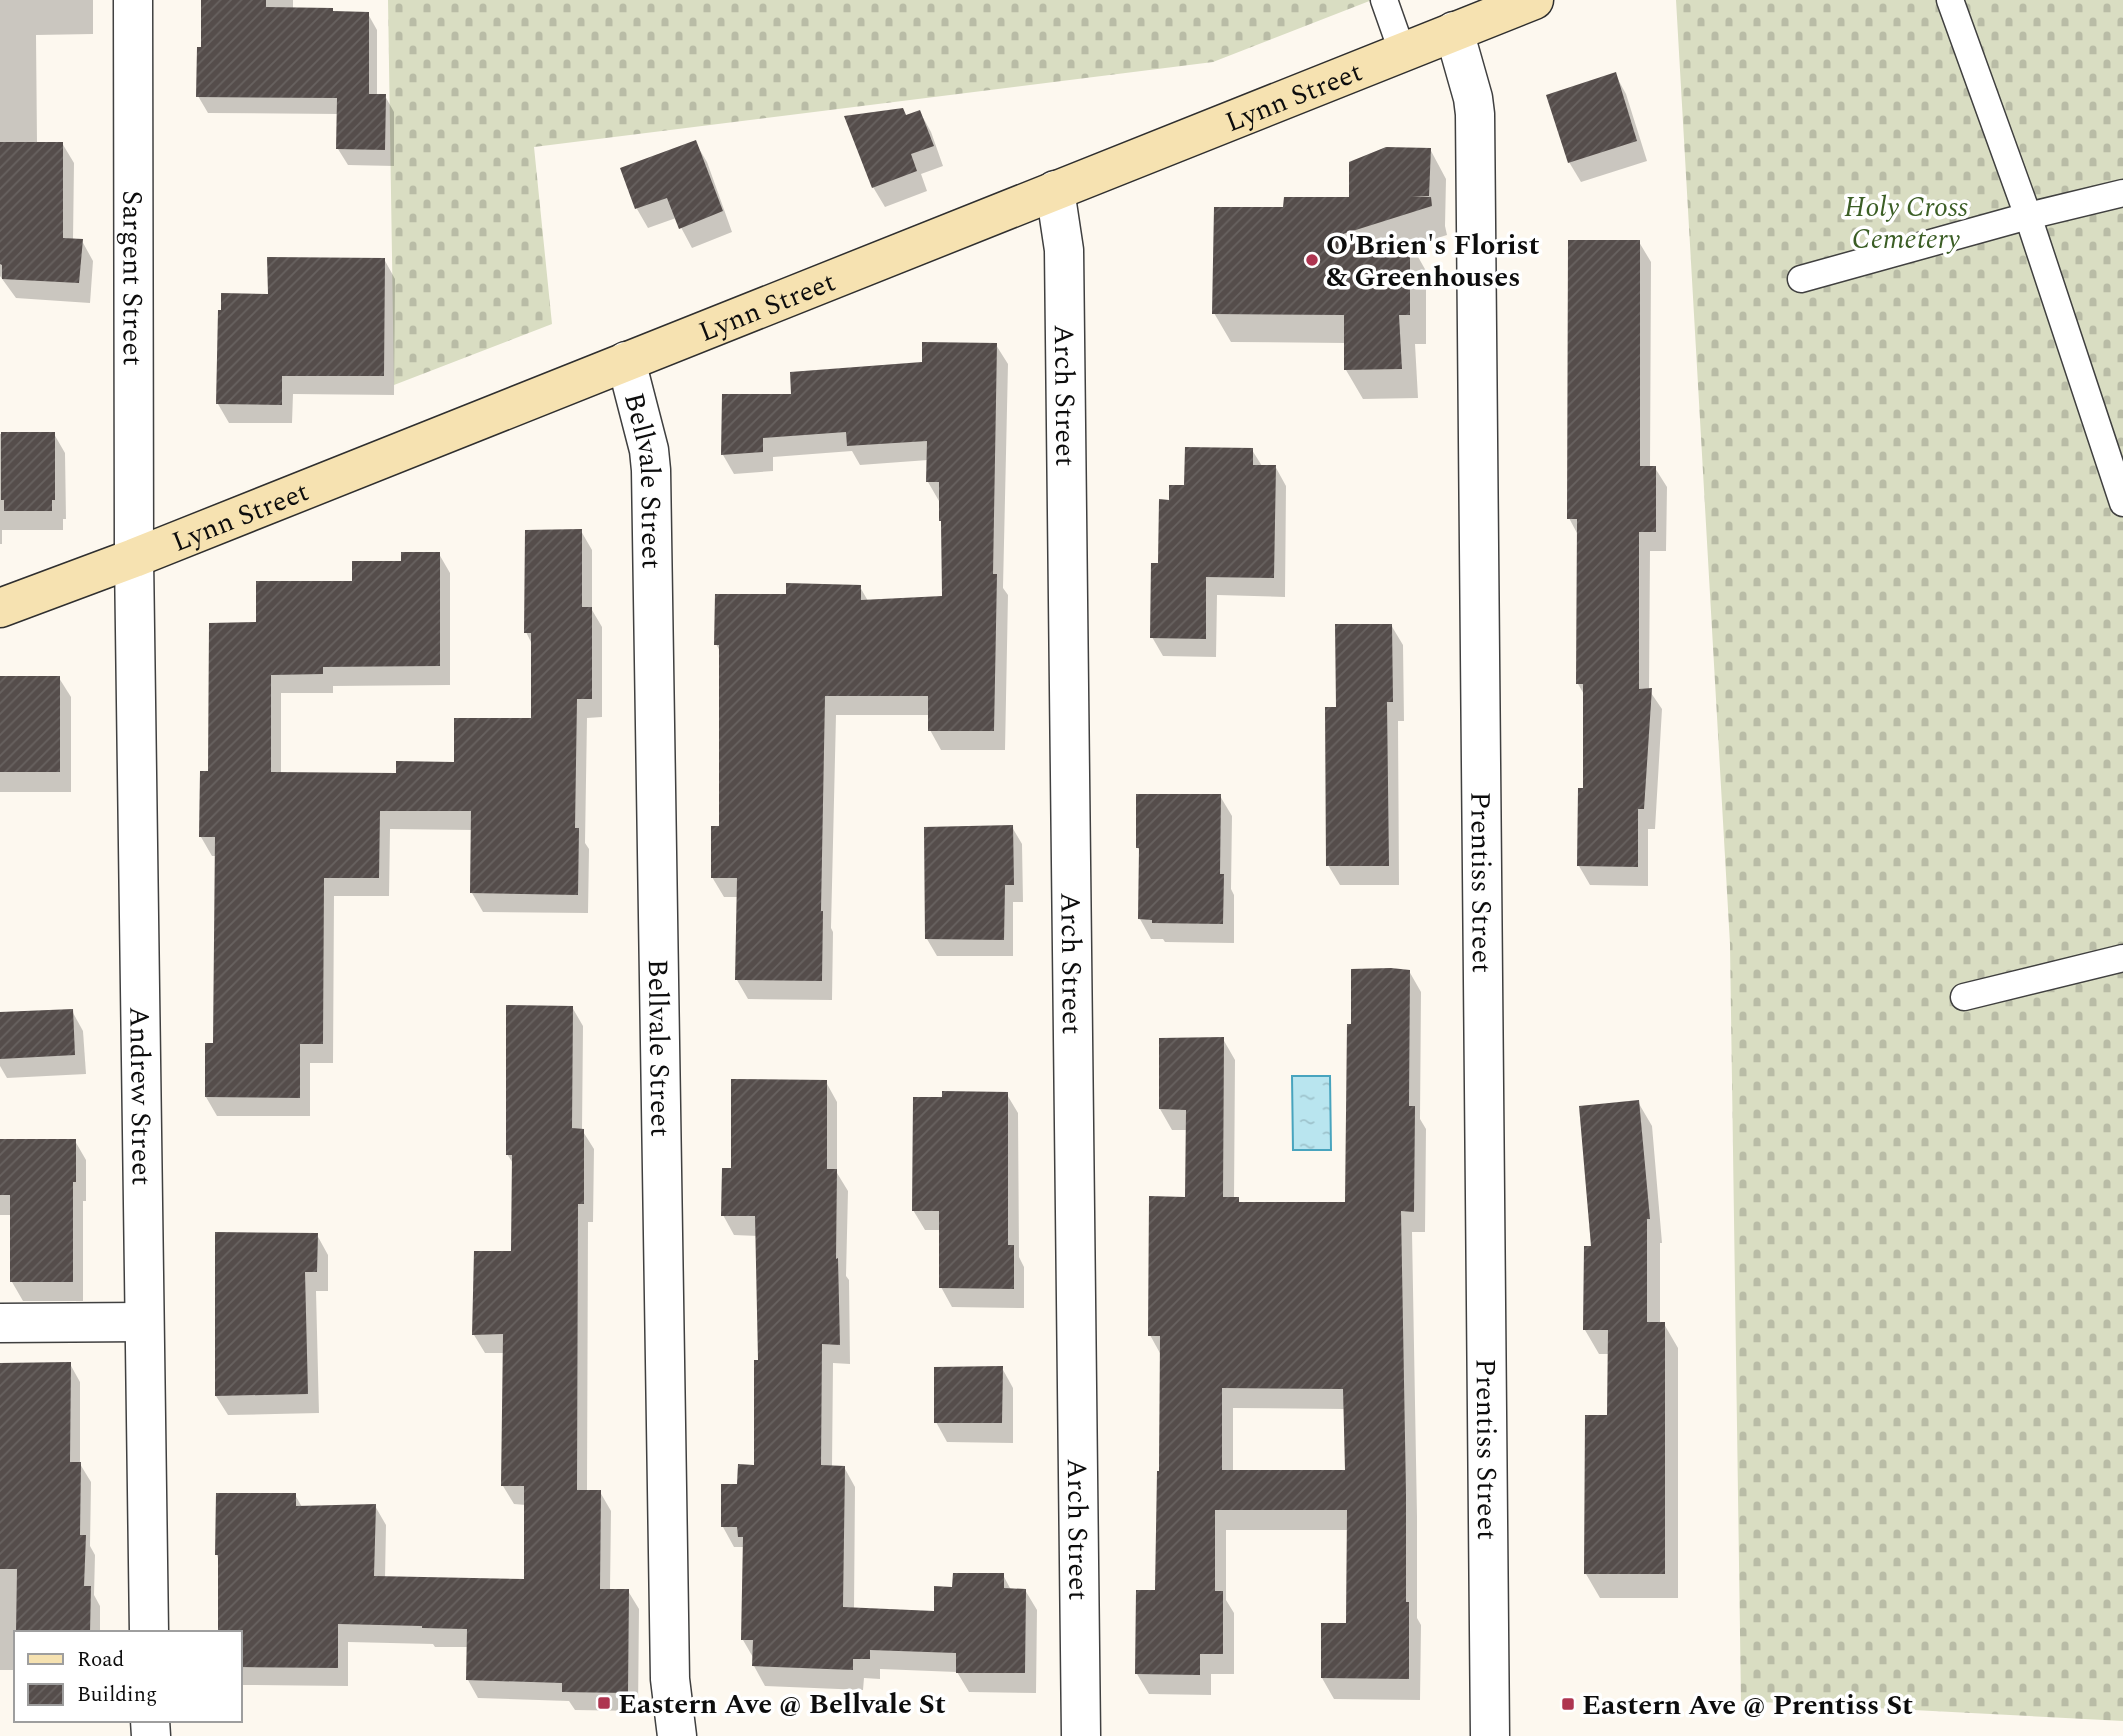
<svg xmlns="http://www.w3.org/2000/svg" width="2123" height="1736" font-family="Spectral,serif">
  <defs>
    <pattern id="cemetery-stones" width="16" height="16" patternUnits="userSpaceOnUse" patternTransform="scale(1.75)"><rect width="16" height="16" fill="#d9ddc2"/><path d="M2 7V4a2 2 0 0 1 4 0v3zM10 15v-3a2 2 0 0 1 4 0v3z" fill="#b9bca6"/></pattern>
    <pattern id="water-ripples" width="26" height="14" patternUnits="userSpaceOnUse" patternTransform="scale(1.75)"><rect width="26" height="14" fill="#b9e5ef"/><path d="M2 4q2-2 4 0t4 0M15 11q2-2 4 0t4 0" fill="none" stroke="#9ec3cc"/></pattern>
    <pattern id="building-hatch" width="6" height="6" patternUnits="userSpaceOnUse" patternTransform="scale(1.75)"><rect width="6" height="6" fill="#554d4b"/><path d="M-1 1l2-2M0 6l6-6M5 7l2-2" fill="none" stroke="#686260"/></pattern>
  </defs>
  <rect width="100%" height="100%" fill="#fdf8ef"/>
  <!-- cemetery -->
  <g fill="url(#cemetery-stones)">
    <path d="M388,0H1372L1213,62L534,147L552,324L394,385Z"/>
    <path d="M1676,0H2123V1721L1741,1701L1730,944Z"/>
  </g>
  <!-- water -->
  <path fill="url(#water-ripples)" stroke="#48a4be" stroke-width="2" d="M1292,1076H1330L1331,1150H1293Z"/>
  <!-- shadow -->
  <g fill="#0003" fill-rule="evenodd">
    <path d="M0,0H93V34L36,35L37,143H62L74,163L73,240L82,241L93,261L90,303L16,298L0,276Z"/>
    <path d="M203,0H293V9L368,14L377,30V96H385L394,112V166L348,165L338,149V114L208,113L198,96L202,48Z"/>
    <path d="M1615,74L1626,94L1647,161L1581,182L1569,162Z"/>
    <path d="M920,112L931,132L943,166L921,174L927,191L885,207L873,187L906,117Z"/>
    <path d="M695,142L707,162L732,232L692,248L676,218L648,228L637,209L623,169Z"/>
    <path d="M1430,149L1446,179L1445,226L1447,235L1412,246L1426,271V344H1415L1418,398L1363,399L1346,370V343L1231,342L1214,313L1285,209L1351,199Z"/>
    <path d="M1639,242L1651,262L1650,468H1655L1667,487L1666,551H1650L1649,690L1662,709L1655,829H1648V886L1590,885L1579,866L1584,790L1585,696L1578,684V535L1569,518Z"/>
    <path d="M384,259L395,279L394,395L293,394L292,423H229L218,404L270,296Z"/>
    <path d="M996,345L1008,364L1003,588L1008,595L1005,750H941L930,730V715H836L831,928L833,932L832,1000L748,999L737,980L738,897H724L712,877L720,828L721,653L716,644L788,596L860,587L868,601L943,597L941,501H939L928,482V460L860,465L852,451L773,457V471L734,474L723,455L793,396Z"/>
    <path d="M0,434H54L65,453L66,519H63V530H2V544H0Z"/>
    <path d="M1252,450L1262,466H1275L1286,486L1285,597L1217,595L1216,657L1163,656L1152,637L1160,565L1171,501L1186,487Z"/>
    <path d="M581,531L592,550V610L602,627V717L587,718L585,843L589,849L588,913L483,912L472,893L473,830L390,829L389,896H334L333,1063H310V1116H217L206,1097L215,1044L216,856H212L201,837L210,773L257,623L403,563L439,554L450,573V685L333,686V693H281V774L398,775L456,764L533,720L532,644L526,632Z"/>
    <path d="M1391,625L1403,645L1404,721H1398L1399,885H1340L1328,865L1337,709Z"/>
    <path d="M0,677L59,678L71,697V792H0Z"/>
    <path d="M1220,796L1232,816L1231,889L1234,895V943L1165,942L1163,939H1151L1140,919L1141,853L1138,848Z"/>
    <path d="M1012,827L1022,844L1023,902H1013V956H937L927,939Z"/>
    <path d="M1409,971L1421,992L1420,1119L1426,1129L1425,1232H1412L1417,1516V1618L1421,1625L1420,1700L1334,1699L1322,1678L1348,1625V1530H1226V1600L1234,1613V1674H1211V1695L1149,1694L1137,1674L1157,1592L1161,1355L1150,1335L1187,1199L1188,1130H1172L1160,1109L1223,1039L1235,1060L1234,1199H1238L1240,1204H1347L1352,1026ZM1233,1408L1345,1409L1346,1471H1233Z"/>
    <path d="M572,1007L583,1026L582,1130L594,1149L593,1222H588L587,1492H600L611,1511L610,1590L628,1591L639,1609L638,1711L575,1710L569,1701L478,1698L468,1680L469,1647H435L433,1644L348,1642V1686L243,1685L240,1680V1633L217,1555L295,1495L302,1507L375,1506L386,1525L385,1578L526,1581V1505L514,1504L503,1486L505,1353H485L474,1335L512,1253L514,1165L507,1154Z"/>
    <path d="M72,1011L83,1031L86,1074L7,1078L0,1066V1014Z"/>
    <path d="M826,1082L837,1102V1173L848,1191L846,1276L849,1280L850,1364L833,1363L832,1467H844L855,1487L854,1610L935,1612L954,1589L1003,1575L1011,1590H1025L1037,1610L1036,1693L969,1692L957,1672L880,1669V1679L864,1678L863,1690L765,1686L754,1666V1659L743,1640L744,1547H734L723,1527L739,1486L755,1466L759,1362L758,1236L734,1235L723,1215L733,1170Z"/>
    <path d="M1006,1093L1018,1113L1019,1257L1024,1267V1308L952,1307L941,1287V1230H925L913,1210L944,1098Z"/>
    <path d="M1638,1102L1652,1126L1662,1243H1660V1324H1664L1678,1348V1598H1600L1586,1574L1609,1417V1354H1599L1585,1330L1593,1248Z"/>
    <path d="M0,1140L75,1141L86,1160V1201H83V1301H23L12,1282V1215H0Z"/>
    <path d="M317,1235L328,1255V1291H316L319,1413L228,1415L216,1396Z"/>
    <path d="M70,1364L80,1382V1464L91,1482L90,1546L95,1555L94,1595L100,1606V1633H16V1670H0V1365Z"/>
    <path d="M1002,1368L1013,1388V1443L947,1442L936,1422Z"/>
  </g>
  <!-- building -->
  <g fill="url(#building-hatch)" fill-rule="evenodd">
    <path d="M201,0H266V7L333,8V11L369,12V94H386L385,150L336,149L337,98L196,97L197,47H201Z"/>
    <path d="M1616,72L1637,141L1568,163L1546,95Z"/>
    <path d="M903,108L906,115L920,110L934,146L911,154L917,171L872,188L844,116Z"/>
    <path d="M696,140L723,211L679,229L667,198L635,209L620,168Z"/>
    <path d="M0,142H63V238L83,239L79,283L2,279V265L0,264Z"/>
    <path d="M1386,147L1431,148L1429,196L1411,197H1431L1432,206L1324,240H1410V315H1399L1402,369L1344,370V315L1212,314L1214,207H1283L1284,197H1349V162Z"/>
    <path d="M1568,240H1640V466H1656V532H1639V689L1652,688L1644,809H1638V867L1577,866L1578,788H1583V684H1576L1577,519H1567Z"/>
    <path d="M267,257L385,258L384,376H282V405L216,404L218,310H221V293L268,294Z"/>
    <path d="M922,342L997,343L993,574H997L994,731H928V696H825L821,911H823L822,981L735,980L737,878H711V826H719V645H714L715,594H786V583L861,585V600L942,596L941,521H939V482H926L927,441L847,446L846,432L763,438V452L721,455L722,394H791L790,372L922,362Z"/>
    <path d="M1,432H55V500H52V511H4V500H1Z"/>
    <path d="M1185,447L1253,448V465H1276L1274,578L1206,577V639L1150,638L1151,563H1158L1159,499L1169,500V485H1184Z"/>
    <path d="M582,529V607H592V699H577L575,828H579L578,895L470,893L471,811H380L379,878H324L323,1044H300V1098L205,1097V1043H213L215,837H199L200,771H208L209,623L256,622V581H352V561H401V552H440V666L323,667V674L271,675V772L396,773V761L454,762V718H531V633H524L525,530Z"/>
    <path d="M1335,624H1392L1393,702H1387L1389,866H1326L1325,707H1336Z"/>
    <rect x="0" y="676" width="60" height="96"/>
    <path d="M1136,794H1221L1220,874H1224L1223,924L1152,923V920L1138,919L1139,848H1136Z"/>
    <path d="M1013,825L1014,885H1005L1004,940L925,939L924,827Z"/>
    <path d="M1391,968L1410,970L1409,1106H1415L1414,1212L1401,1211L1406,1494V1602H1409V1679L1321,1678V1623H1346L1347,1510H1215V1591H1223V1654H1200V1675L1135,1674L1136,1590H1155L1157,1471H1159L1160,1336H1148L1149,1196L1185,1197L1186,1110L1159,1109V1038L1224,1037L1223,1197H1239V1202H1345L1347,1024H1351V969ZM1222,1388L1343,1389L1345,1470H1222Z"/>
    <path d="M506,1005L573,1006L572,1128L584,1129V1204H578L577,1490H601L600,1589H629L628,1693L562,1692V1683L466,1680L467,1629L422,1628V1626L338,1624V1668L240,1667V1633H218V1555H215L216,1493H296V1506L376,1504L374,1576L524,1579V1486H501L503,1334L472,1335L474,1251H511L512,1155H506Z"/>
    <path d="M73,1009L75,1055L0,1059V1012Z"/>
    <path d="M731,1079L827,1080V1169H837L836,1259L838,1258L840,1345L822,1344L821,1465L845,1466L843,1607L934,1611V1586L952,1587L953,1573H1004V1588L1026,1589L1025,1673H956V1653L870,1650V1659H853V1670L752,1666L753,1640H741L743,1537H738L737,1527H721V1484H737L738,1464L754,1465V1360H758L755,1216H721L722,1168H731Z"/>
    <path d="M942,1091L1008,1092V1245H1014V1289L939,1288V1211H912L913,1097H942Z"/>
    <path d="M1639,1100L1650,1219H1647V1322H1665V1574H1584L1585,1415H1607L1608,1330H1583L1584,1246H1591L1579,1106Z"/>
    <path d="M0,1139H76V1182H73V1282H10V1195H0Z"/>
    <path d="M215,1232L318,1233L317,1272H305L308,1394L215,1396Z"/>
    <path d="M71,1362L70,1462H81L80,1535H86L84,1586H91L90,1633H16L17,1569H0V1363Z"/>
    <path d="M1003,1366L1002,1423H934V1367Z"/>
  </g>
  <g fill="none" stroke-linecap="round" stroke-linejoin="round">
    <!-- lane casing -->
    <g stroke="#404040" stroke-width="29">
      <g id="lane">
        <path d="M1384,0L1402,51"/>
        <path d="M1950,0L2028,216L2123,503"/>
        <path d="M1801,279L2028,216L2123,193"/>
        <path d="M1964,997L2123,958"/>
      </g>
    </g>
    <!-- street casing -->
    <g stroke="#404040" stroke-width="41">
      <g id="street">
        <path id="s1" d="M133,0L134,558L149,1633"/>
        <path id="s2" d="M1454,31L1473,98L1475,114L1490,1736"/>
        <path id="s3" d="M1055,190L1064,250L1081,1736"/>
        <path id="s4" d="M626,361L649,450L651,470L670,1679L677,1736"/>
        <path d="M0,1323L144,1322"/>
        <path d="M150,1720L151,1736"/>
      </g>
    </g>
    <!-- secondary casing -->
    <g stroke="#2f2f2f" stroke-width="41">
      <g id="secondary">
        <path id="s5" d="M0,608L134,558L1534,0"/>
      </g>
    </g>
    <!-- lane -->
    <use href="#lane" stroke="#fff" stroke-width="26"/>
    <!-- street -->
    <use href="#street" stroke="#fff" stroke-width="38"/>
    <!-- secondary -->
    <use href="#secondary" stroke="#f6e2b1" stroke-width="38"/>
  </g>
  <!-- markers -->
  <g fill="#ae3550" stroke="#fff" stroke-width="2.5">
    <circle cx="1312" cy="260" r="7"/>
    <rect x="597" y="1696" width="14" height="14" rx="3.5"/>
    <rect x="1561" y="1697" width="14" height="14" rx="3.5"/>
  </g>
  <g text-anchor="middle" stroke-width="7" stroke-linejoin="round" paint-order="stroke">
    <!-- street labels -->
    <g font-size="28" fill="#0d0d0d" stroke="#fff">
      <text dy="10" stroke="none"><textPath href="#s5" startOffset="1391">Lynn Street</textPath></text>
      <text dy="10" stroke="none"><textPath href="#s1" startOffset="278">Sargent Street</textPath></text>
      <text dy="10" stroke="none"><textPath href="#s5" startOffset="824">Lynn Street</textPath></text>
      <text dy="10" stroke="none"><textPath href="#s3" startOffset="206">Arch Street</textPath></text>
      <text dy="10" stroke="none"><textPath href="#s4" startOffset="122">Bellvale Street</textPath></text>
      <text dy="10" stroke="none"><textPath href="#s5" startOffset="257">Lynn Street</textPath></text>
      <text dy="10" stroke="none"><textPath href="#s2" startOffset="854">Prentiss Street</textPath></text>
      <text dy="10" stroke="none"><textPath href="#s3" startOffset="774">Arch Street</textPath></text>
      <text dy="10" stroke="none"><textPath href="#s4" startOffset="690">Bellvale Street</textPath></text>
      <text dy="10" stroke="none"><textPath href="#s1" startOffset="1096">Andrew Street</textPath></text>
      <text dy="10" stroke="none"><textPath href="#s2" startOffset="1421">Prentiss Street</textPath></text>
      <text dy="10" stroke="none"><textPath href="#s3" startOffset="1340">Arch Street</textPath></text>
    </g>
    <!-- park labels -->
    <g font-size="28" font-style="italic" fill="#3b5e25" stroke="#fff">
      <text x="1906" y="216">Holy Cross<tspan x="1906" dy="32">Cemetery</tspan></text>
    </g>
    <!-- poi labels -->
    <g font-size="28" font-weight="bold" fill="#0d0d0d" stroke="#fff" text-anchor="start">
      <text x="1326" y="254">O'Brien's Florist<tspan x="1326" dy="32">&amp; Greenhouses</tspan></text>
      <text x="618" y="1713">Eastern Ave @ Bellvale St</text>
      <text x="1582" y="1714">Eastern Ave @ Prentiss St</text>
    </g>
  </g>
  <!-- legend -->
  <rect x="14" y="1631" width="228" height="91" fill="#ffffff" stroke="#9e9e9e" stroke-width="2"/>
  <rect x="28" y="1654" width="35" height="10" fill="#f6e2b1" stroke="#9e9e9e" stroke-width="2"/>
  <text x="77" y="1666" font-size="21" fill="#0d0d0d">Road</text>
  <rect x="28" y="1684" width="35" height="21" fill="url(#building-hatch)" stroke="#9e9e9e" stroke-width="2"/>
  <text x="77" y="1701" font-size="21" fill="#0d0d0d">Building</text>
</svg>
